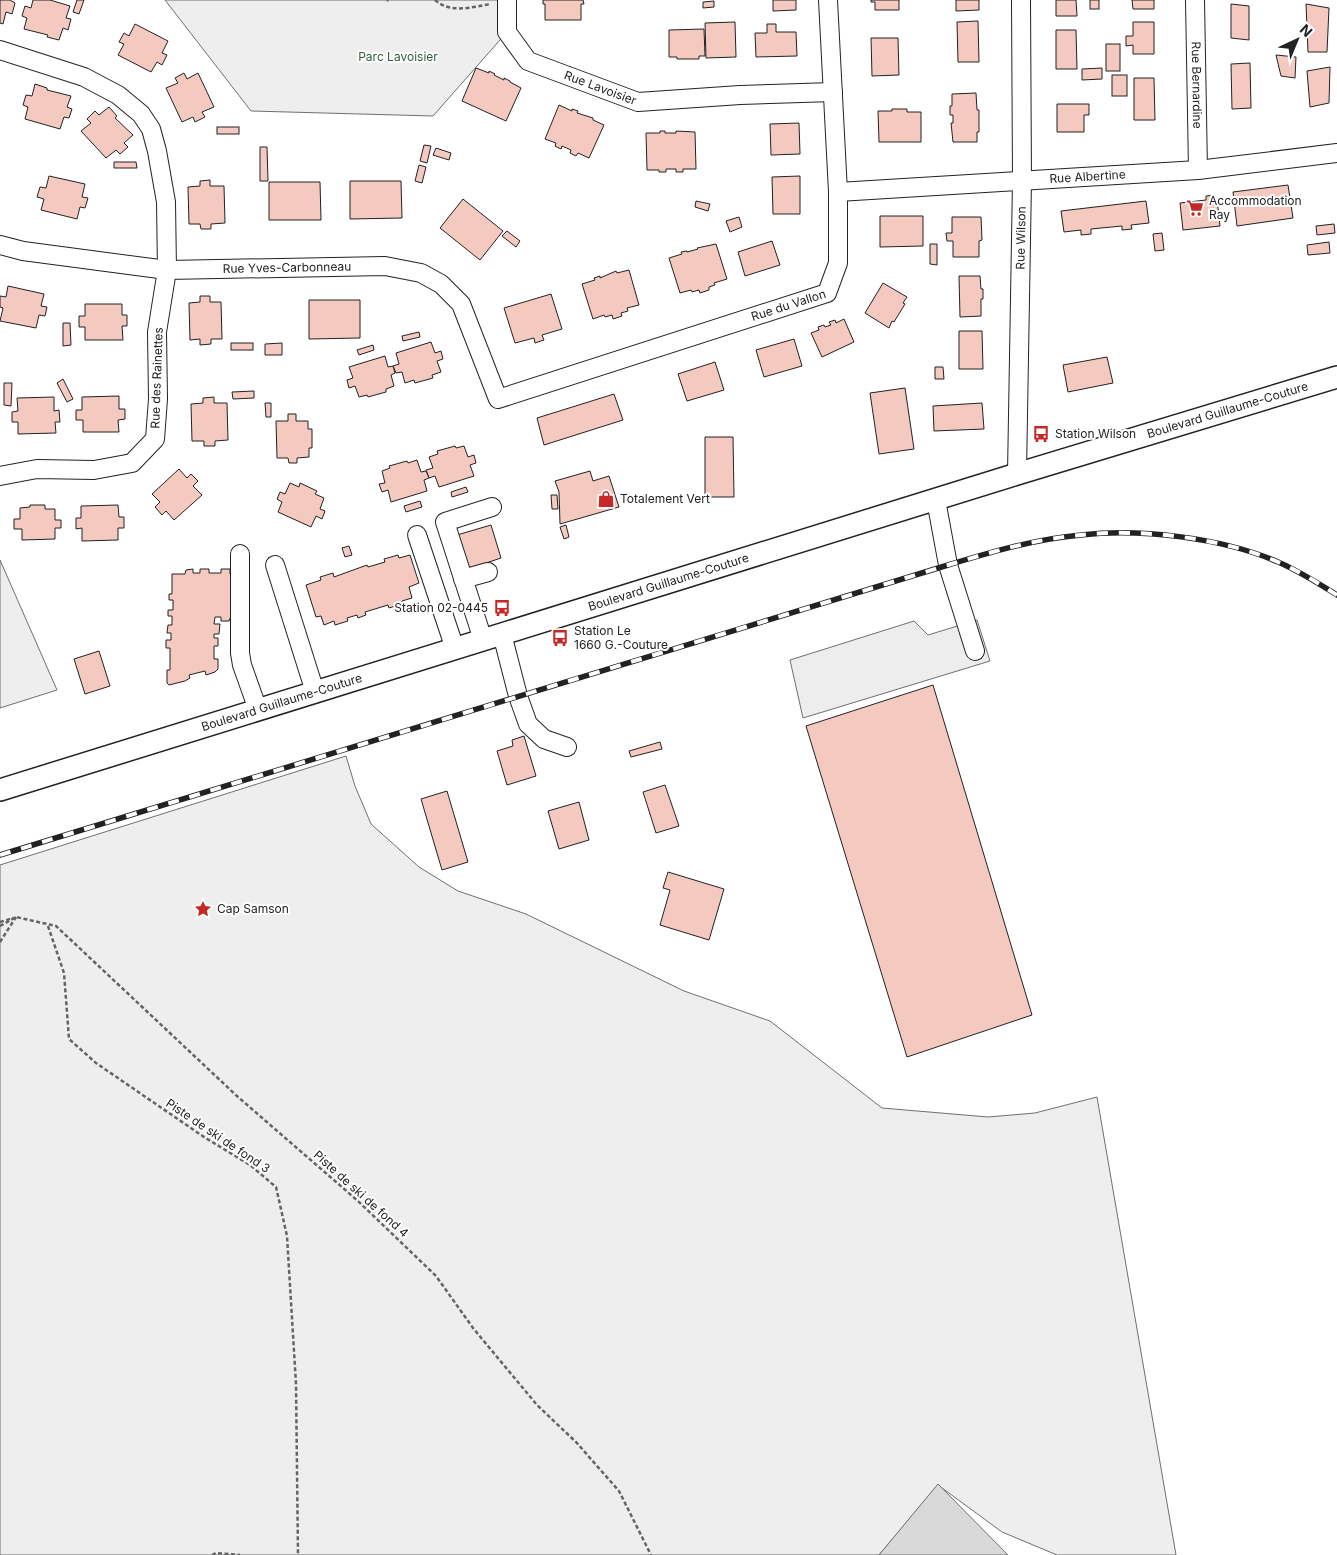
<svg xmlns="http://www.w3.org/2000/svg" width="1337" height="1555" font-family="Inter,sans-serif">
  <rect width="100%" height="100%" fill="#fff"/>
  <!-- green -->
  <g fill="#eee" stroke="#6f6f6f">
    <path d="M165,0H507V32L433,116L251,111Z"/>
    <path d="M0,560L57,690L0,708Z"/>
    <path d="M346,756L355,786L371,824L419,867L458,891L526,914L684,991L770,1021L882,1108L988,1117L1035,1113L1097,1097L1176,1555H1057L1002,1532L938,1485L879,1555H0V865Z"/>
  </g>
  <!-- parking -->
  <path fill="#ededed" stroke="#6f6f6f" d="M977,620L990,661L803,718L790,660L914,621L928,635Z"/>
  <!-- water -->
  <path fill="#d9d9d9" stroke="#6f6f6f" d="M938,1484L1008,1555H879Z"/>
  <!-- building -->
  <g fill="#f3c9c0" stroke="#222">
    <path d="M0,0H10L15,3L12,14L6,12L3,24L0,23Z"/>
    <path d="M33,0H50L70,6L66,18L71,19L68,30L63,28L59,40L47,37L48,35L24,29L27,18L22,16L25,6L31,8Z"/>
    <path d="M77,0H84L79,14L73,12Z"/>
    <path d="M543,0H583L584,4H581V20H545V4H543Z"/>
    <path d="M773,0H796V10L773,11Z"/>
    <path d="M871,0H899V10H875V2H871Z"/>
    <path d="M956,0H979V10L956,11Z"/>
    <path d="M1056,0H1076L1077,16H1056Z"/>
    <rect x="1090" y="0" width="9" height="9"/>
    <path d="M1132,0H1154V9H1133Z"/>
    <path d="M714,1V7L703,8V2Z"/>
    <path d="M1231,4L1249,6V40L1231,38Z"/>
    <path d="M1306,4L1329,8L1327,52H1308Z"/>
    <path d="M978,21L979,62H958L957,22Z"/>
    <path d="M735,22L736,57L706,58L705,23Z"/>
    <path d="M1133,22H1154V54H1133V45L1126,46V36H1133Z"/>
    <path d="M135,24L168,41L162,53L167,55L162,65L157,62L151,72L118,55L124,44L119,42L124,33L129,36Z"/>
    <path d="M767,24H776V32H796L797,56L756,57L755,33H767Z"/>
    <path d="M704,29L705,56H699V59H677V57H669V30Z"/>
    <path d="M1056,30H1076L1077,69H1056Z"/>
    <path d="M871,38H898L899,75L872,76Z"/>
    <rect x="1106" y="44" width="14" height="27"/>
    <path d="M1276,55L1296,57L1295,78L1281,76Z"/>
    <path d="M1250,63L1251,108L1232,109L1231,64Z"/>
    <path d="M1330,67L1329,103L1310,107L1307,71Z"/>
    <path d="M476,68L489,73V71L495,74L494,75L504,80V78L510,81V82L521,88L506,121L462,101Z"/>
    <path d="M1102,68V79L1082,80V69Z"/>
    <path d="M184,73L187,79L198,73L214,107L202,112L205,117L195,122L193,117L182,122L166,88L178,83L175,78Z"/>
    <rect x="1112" y="75" width="15" height="21"/>
    <path d="M1134,78H1154L1155,120H1134Z"/>
    <path d="M35,84L47,88V90L71,96L67,107L72,109L69,118L64,117L60,129L25,119L28,107L23,105L26,95L32,96Z"/>
    <path d="M976,93L977,110H979V132H977V142H953L951,123H953V115H950V106H952V94Z"/>
    <path d="M1057,104H1089V115H1084V132H1057Z"/>
    <path d="M559,105L572,111V109L578,111L577,113L593,118V120L604,125L589,158L578,153L576,156L570,153L571,150L562,146L561,149L555,146L556,143L545,139Z"/>
    <path d="M109,107L117,116L115,118L133,135L124,143L128,147L120,154L116,150L106,158L81,131L91,123L87,119L95,111L99,115Z"/>
    <path d="M892,109H907V112H921V142H879L878,111H892Z"/>
    <path d="M799,123L800,154L771,155L770,124Z"/>
    <rect x="217" y="127" width="22" height="7"/>
    <path d="M660,131H665V133H676V131L695,132L696,169H683V172H676V169H666V172H659V170H647L646,133H660Z"/>
    <path d="M424,145L431,146L427,163L420,161Z"/>
    <path d="M260,147H267L268,181H260Z"/>
    <path d="M436,148L451,153L449,160L433,155Z"/>
    <path d="M114,162H136L137,168H114Z"/>
    <path d="M419,165L426,167L422,183L415,181Z"/>
    <path d="M49,176L85,184L82,197L88,198L85,208L80,207L77,219L41,210L44,199L37,197L40,187L46,188Z"/>
    <path d="M800,176V214H773L772,177Z"/>
    <path d="M210,180V186H224L225,223L211,224V229H201L200,224H189L188,187L200,186V181Z"/>
    <path d="M350,181H401L402,218L350,219Z"/>
    <path d="M269,182H320L321,220H269Z"/>
    <path d="M1288,185L1293,218L1237,226L1233,192Z"/>
    <path d="M1214,195V199H1217L1220,226L1183,230L1180,203L1206,200V196Z"/>
    <path d="M463,199L503,231L480,260L440,228Z"/>
    <path d="M696,201L710,204L708,211L695,207Z"/>
    <path d="M1146,201L1149,223L1131,225L1132,229L1122,230V226L1091,229V234L1081,235V230L1064,232L1061,211Z"/>
    <path d="M880,216H923V246L880,247Z"/>
    <path d="M739,217L742,227L730,232L726,221Z"/>
    <path d="M952,217H981L982,240L979,241V257H953V241H947L946,233H952Z"/>
    <path d="M1334,224L1335,233L1317,235L1316,226Z"/>
    <path d="M507,231L520,241L516,247L502,236Z"/>
    <path d="M1162,233L1164,250L1155,251L1153,234Z"/>
    <path d="M772,241L780,265L745,276L738,252Z"/>
    <path d="M1329,242L1330,253L1308,255L1307,245Z"/>
    <path d="M716,244L727,279L714,283L715,285L709,287V290L700,293L699,290L692,292L691,290L680,293L669,258L682,254L681,252L687,251V252L698,249L697,248Z"/>
    <path d="M930,244H937V265L930,264Z"/>
    <path d="M629,270L639,305L627,308L628,311L621,313L622,316L613,319L612,315L605,317L604,315L593,319L582,284L595,280L594,278L600,276V278L616,271L617,273Z"/>
    <path d="M959,276H980L981,289H983V299H981V316L960,317Z"/>
    <path d="M883,283L907,297L903,303L905,304L894,322L892,321L889,328L865,313Z"/>
    <path d="M8,286L44,294L41,306L47,307L45,316L39,315L36,328L0,321L3,308L0,307V296L6,297Z"/>
    <path d="M551,294L562,329L542,335L544,340L535,343L534,338L515,343L504,308Z"/>
    <path d="M200,296H210V302H221L222,339H211V344L200,345V339L190,340L189,303L200,302Z"/>
    <path d="M309,300H360V338L309,339Z"/>
    <path d="M85,304H122V315H127V326H122L123,340H85V327H79V316H85Z"/>
    <path d="M844,319L854,342L822,357L811,333L819,330L818,327L824,325L825,327L831,325L829,322L835,320L836,323Z"/>
    <path d="M63,323H70L71,345L63,346Z"/>
    <path d="M959,331H982L983,369H959Z"/>
    <path d="M419,332L420,337L403,341L402,336Z"/>
    <path d="M794,339L802,366L764,377L756,350Z"/>
    <path d="M431,342L435,353L441,351L443,359L437,361L441,372L432,375L433,378L415,383L414,380L405,383L402,372L396,373L393,366L399,364L396,353Z"/>
    <rect x="231" y="343" width="22" height="7"/>
    <path d="M282,343V355H265V344Z"/>
    <path d="M373,345L374,350L359,355L357,350Z"/>
    <path d="M385,356L388,367L393,366L395,373L391,375L394,386L386,389V392L368,397L367,395L359,397L355,386L349,388L347,380L353,378L349,367Z"/>
    <path d="M1107,357L1113,383L1068,392L1063,365Z"/>
    <path d="M715,362L724,390L687,401L678,374Z"/>
    <path d="M935,367H943L944,379H935Z"/>
    <path d="M63,379L73,399L67,402L57,383Z"/>
    <path d="M4,383H12L11,406L4,405Z"/>
    <path d="M905,388L914,449L879,454L870,393Z"/>
    <path d="M254,391V398L233,399L232,392Z"/>
    <path d="M614,394L623,420L544,445L537,418Z"/>
    <path d="M119,396V409H125V419L118,420L119,432H83V420H76V410H82V397Z"/>
    <path d="M54,397V411L59,410L60,422H55L56,433L18,434V422H12V412L18,411L17,398Z"/>
    <path d="M214,397V403H227L228,440L215,441V446H204V441H192L191,404L203,403V398Z"/>
    <path d="M265,403H271V417H266Z"/>
    <path d="M982,403L984,429L934,431L933,406Z"/>
    <path d="M288,414H296V421H308V429H312V448H309V457L297,458V463H289L288,458H277L276,421H288Z"/>
    <path d="M705,437H733L734,497H705Z"/>
    <path d="M455,446L456,448L464,446L468,457L474,455L476,463L470,465L474,476L439,487L435,476L429,478L426,470L433,468L429,457L438,454L437,451Z"/>
    <path d="M417,460L421,472L426,471L429,478L424,480L427,491L391,502L388,490L382,492L379,484L385,483L382,471L390,468L389,466L407,461L408,463Z"/>
    <path d="M179,469L187,478L191,474L198,481L193,486L202,495L174,520L166,511L162,515L155,507L160,502L152,494Z"/>
    <path d="M590,471L593,481L609,476L619,507L560,524L559,492L555,481Z"/>
    <path d="M290,483L299,487L300,483L317,491L315,494L324,498L320,509L325,511L322,519L316,516L311,527L278,512L282,502L277,499L280,492L285,494Z"/>
    <path d="M466,487L468,492L452,497L451,492Z"/>
    <path d="M551,495H557L558,509H552Z"/>
    <path d="M420,501L422,507L406,512L404,506Z"/>
    <path d="M30,505H45V509H55V520H61V528H55V539L22,540V529H14V519H20V508L30,507Z"/>
    <path d="M118,505L119,517H124V528H118V540L82,541V528L76,529V518H81V506Z"/>
    <path d="M491,525L501,558L468,569L457,535Z"/>
    <path d="M566,525L569,537L564,539L560,527Z"/>
    <path d="M349,546L352,555L345,557L342,548Z"/>
    <path d="M398,555L399,558L410,555L419,583L409,587L412,598L402,601V604L389,608L388,605L365,612L366,615L358,618L357,615L347,618L348,621L335,625L334,621L324,625L321,616L316,617L306,585L321,580L320,577L333,573L334,577L367,565L368,567L385,562L384,559Z"/>
    <path d="M193,569V573H200V569H209V573H221V569H230V574H232L231,616L229,621H221V617H215L214,624H220L219,634H214V638H218V646H214V659H218V669L215,672L206,675L205,671L189,675L190,678L185,681L169,685L167,683V670H170V648H166V640H171V633H167L168,625H172V616H168V610H173V600H169V594H172V574H185L186,570Z"/>
    <path d="M99,651L110,686L85,694L74,659Z"/>
    <path d="M933,685L1032,1015L907,1057L806,726Z"/>
    <path d="M524,736L536,776L507,785L497,751L513,746L512,740Z"/>
    <path d="M660,742L662,749L631,757L629,751Z"/>
    <path d="M665,785L679,826L656,833L643,792Z"/>
    <path d="M447,791L468,862L442,870L421,799Z"/>
    <path d="M579,802L589,840L559,849L548,811Z"/>
    <path d="M668,872L724,889L709,940L660,925L670,890L663,888Z"/>
  </g>
  <g fill="none" stroke-linecap="round" stroke-linejoin="round">
    <!-- minor casing -->
    <g stroke="#222" stroke-width="20">
      <g id="minor">
        <path id="s1" d="M507,0V32L528,61L638,102L740,95L833,92"/>
        <path id="s2" d="M1195,0L1198,170"/>
        <path d="M0,50L84,77L118,95L141,114L151,129L157,151L166,202L167,270L157,332L158,399L155,439L132,463L94,470L37,469L0,476"/>
        <path id="s3" d="M838,192L1198,170L1337,153"/>
        <path id="s4" d="M0,245L23,251L167,270L385,266L421,273L441,284L461,304L498,399L827,293L838,263V192L828,0"/>
        <path id="s5" d="M1017,474L1022,181L1021,0"/>
        <path d="M936,500L948,565L975,651"/>
        <path d="M417,535L455,649"/>
        <path d="M240,554V653L242,665L258,710"/>
        <path d="M275,565L315,692"/>
        <path d="M463,579L488,572"/>
        <path d="M502,634L518,696L528,724L544,739L567,747"/>
        <path d="M483,640L445,522L492,507"/>
      </g>
    </g>
    <!-- major casing -->
    <g stroke="#222" stroke-width="24">
      <g id="major">
        <path id="s6" d="M0,790L1017,474L1337,377"/>
      </g>
    </g>
    <!-- path -->
    <g stroke="#646464" stroke-width="2.5" stroke-dasharray="4 2.5" stroke-linecap="butt">
      <path d="M435,0C451,14 472,7 491,4"/>
      <path d="M387,1L388,0"/>
      <path d="M0,922L13,918"/>
      <path d="M0,926L16,917L56,926L238,1097L358,1201L436,1276L473,1328L537,1405L576,1442L619,1491L651,1555"/>
      <path d="M48,926L64,973L69,1039L96,1063L204,1137L250,1165L276,1187L287,1236L296,1384L298,1555"/>
      <path d="M0,942L16,917"/>
      <path d="M212,1555L216,1553L240,1555"/>
    </g>
    <!-- minor -->
    <use href="#minor" stroke="#fff" stroke-width="18"/>
    <!-- major -->
    <use href="#major" stroke="#fff" stroke-width="21"/>
    <!-- rail casing -->
    <g stroke="#222" stroke-width="5.5">
      <path id="rail" d="M0,855L948,565C991,552 1035,539 1081,535C1140,528 1223,538 1278,562C1299,571 1318,583 1337,595"/>
    </g>
    <!-- rail -->
    <use href="#rail" stroke="#fff" stroke-width="4" stroke-dasharray="11" stroke-linecap="butt"/>
  </g>
  <!-- icons -->
  <defs>
    <g id="supermarket-bare" transform="scale(1.35)"><path d="M-6-5.5h2.5l.6 2H6L4.5 2H-2.5L-4.4-4H-6ZM-1.5 3.2a1.3 1.3 0 1 0 .1 0ZM3 3.2a1.3 1.3 0 1 0 .1 0Z" fill="#c62828" stroke="#fff" stroke-width="2.5" paint-order="stroke"/></g>
    <g id="bus-bare" transform="scale(1.35)"><path d="M-5-6H5V4H4V6H2V4H-2V6H-4V4H-5ZM-3.5-4V0h7V-4ZM-3.5 1.2v1.5H-2V1.2ZM2 1.2v1.5H3.5V1.2Z" fill="#c62828" stroke="#fff" stroke-width="2.5" paint-order="stroke"/></g>
    <g id="shop-bare" transform="scale(1.35)"><path d="M-5-2.5h2.3a2.7 3.5 0 0 1 5.4 0H5L5.5 6h-11ZM-1.5-2.5h3a1.5 2.3 0 0 0-3 0Z" fill="#c62828" stroke="#fff" stroke-width="2.5" paint-order="stroke"/></g>
    <g id="sight-bare" transform="scale(1.35)"><path d="M0-6L1.8-2.2L6-1.7L2.9 1.2L3.7 5.4L0 3.3L-3.7 5.4L-2.9 1.2L-6-1.7L-1.8-2.2Z" fill="#c62828" stroke="#fff" stroke-width="2.5" paint-order="stroke"/></g>
  </defs>
  <g fill-rule="evenodd">
    <use href="#supermarket-bare" x="1195" y="208"/>
    <use href="#bus-bare" x="1041" y="434"/>
    <use href="#shop-bare" x="606" y="499"/>
    <use href="#bus-bare" x="502" y="608"/>
    <use href="#bus-bare" x="560" y="638"/>
    <use href="#sight-bare" x="203" y="909"/>
  </g>
  <g text-anchor="middle" stroke-width="4" stroke-linejoin="round" paint-order="stroke">
    <!-- park labels -->
    <g font-size="12" fill="#2f5e38" stroke="#fff">
      <text x="398" y="61">Parc Lavoisier</text>
    </g>
    <!-- street labels -->
    <g font-size="12" fill="#222" stroke="#fff">
      <text dy="4" stroke="none"><textPath href="#s2" startOffset="85">Rue Bernardine</textPath></text>
      <text dy="4" stroke="none"><textPath href="#s1" startOffset="145">Rue Lavoisier</textPath></text>
      <text dy="4" stroke="none"><textPath href="#s3" startOffset="250">Rue Albertine</textPath></text>
      <text dy="4" stroke="none"><textPath href="#s5" startOffset="236">Rue Wilson</textPath></text>
      <text dy="4" stroke="none"><textPath href="#s4" startOffset="289">Rue Yves-Carbonneau</textPath></text>
      <text dy="4" stroke="none"><textPath href="#s4" startOffset="882">Rue du Vallon</textPath></text>
      <text transform="translate(157 378) rotate(-88)" y="4">Rue des Rainettes</text>
      <text dy="4" stroke="none"><textPath href="#s6" startOffset="1285">Boulevard Guillaume-Couture</textPath></text>
      <text dy="4" stroke="none"><textPath href="#s6" startOffset="700">Boulevard Guillaume-Couture</textPath></text>
      <text dy="4" stroke="none"><textPath href="#s6" startOffset="295">Boulevard Guillaume-Couture</textPath></text>
      <text transform="translate(218 1136) rotate(34)" y="4">Piste de ski de fond 3</text>
      <text transform="translate(361 1194) rotate(42)" y="4">Piste de ski de fond 4</text>
    </g>
    <!-- poi labels -->
    <g font-size="12" fill="#222" stroke="#fff" text-anchor="start">
      <text x="1209" y="205">Accommodation<tspan x="1209" dy="14">Ray</tspan></text>
      <text x="1055" y="438">Station Wilson</text>
      <text x="620" y="503">Totalement Vert</text>
      <text x="488" y="612" text-anchor="end">Station 02-0445</text>
      <text x="574" y="635">Station Le<tspan x="574" dy="14">1660 G.-Couture</tspan></text>
      <text x="217" y="913">Cap Samson</text>
    </g>
  </g>
  <!-- north arrow -->
  <g transform="translate(1297 40) rotate(44)" stroke="#ffffff" stroke-width="4" paint-order="stroke">
  <path d="M0-4L9 19L0 12L-9 19Z" fill="#222222"/>
  <text y="-8" font-size="14" font-weight="bold" text-anchor="middle" fill="#222222">N</text>
  </g>
</svg>
